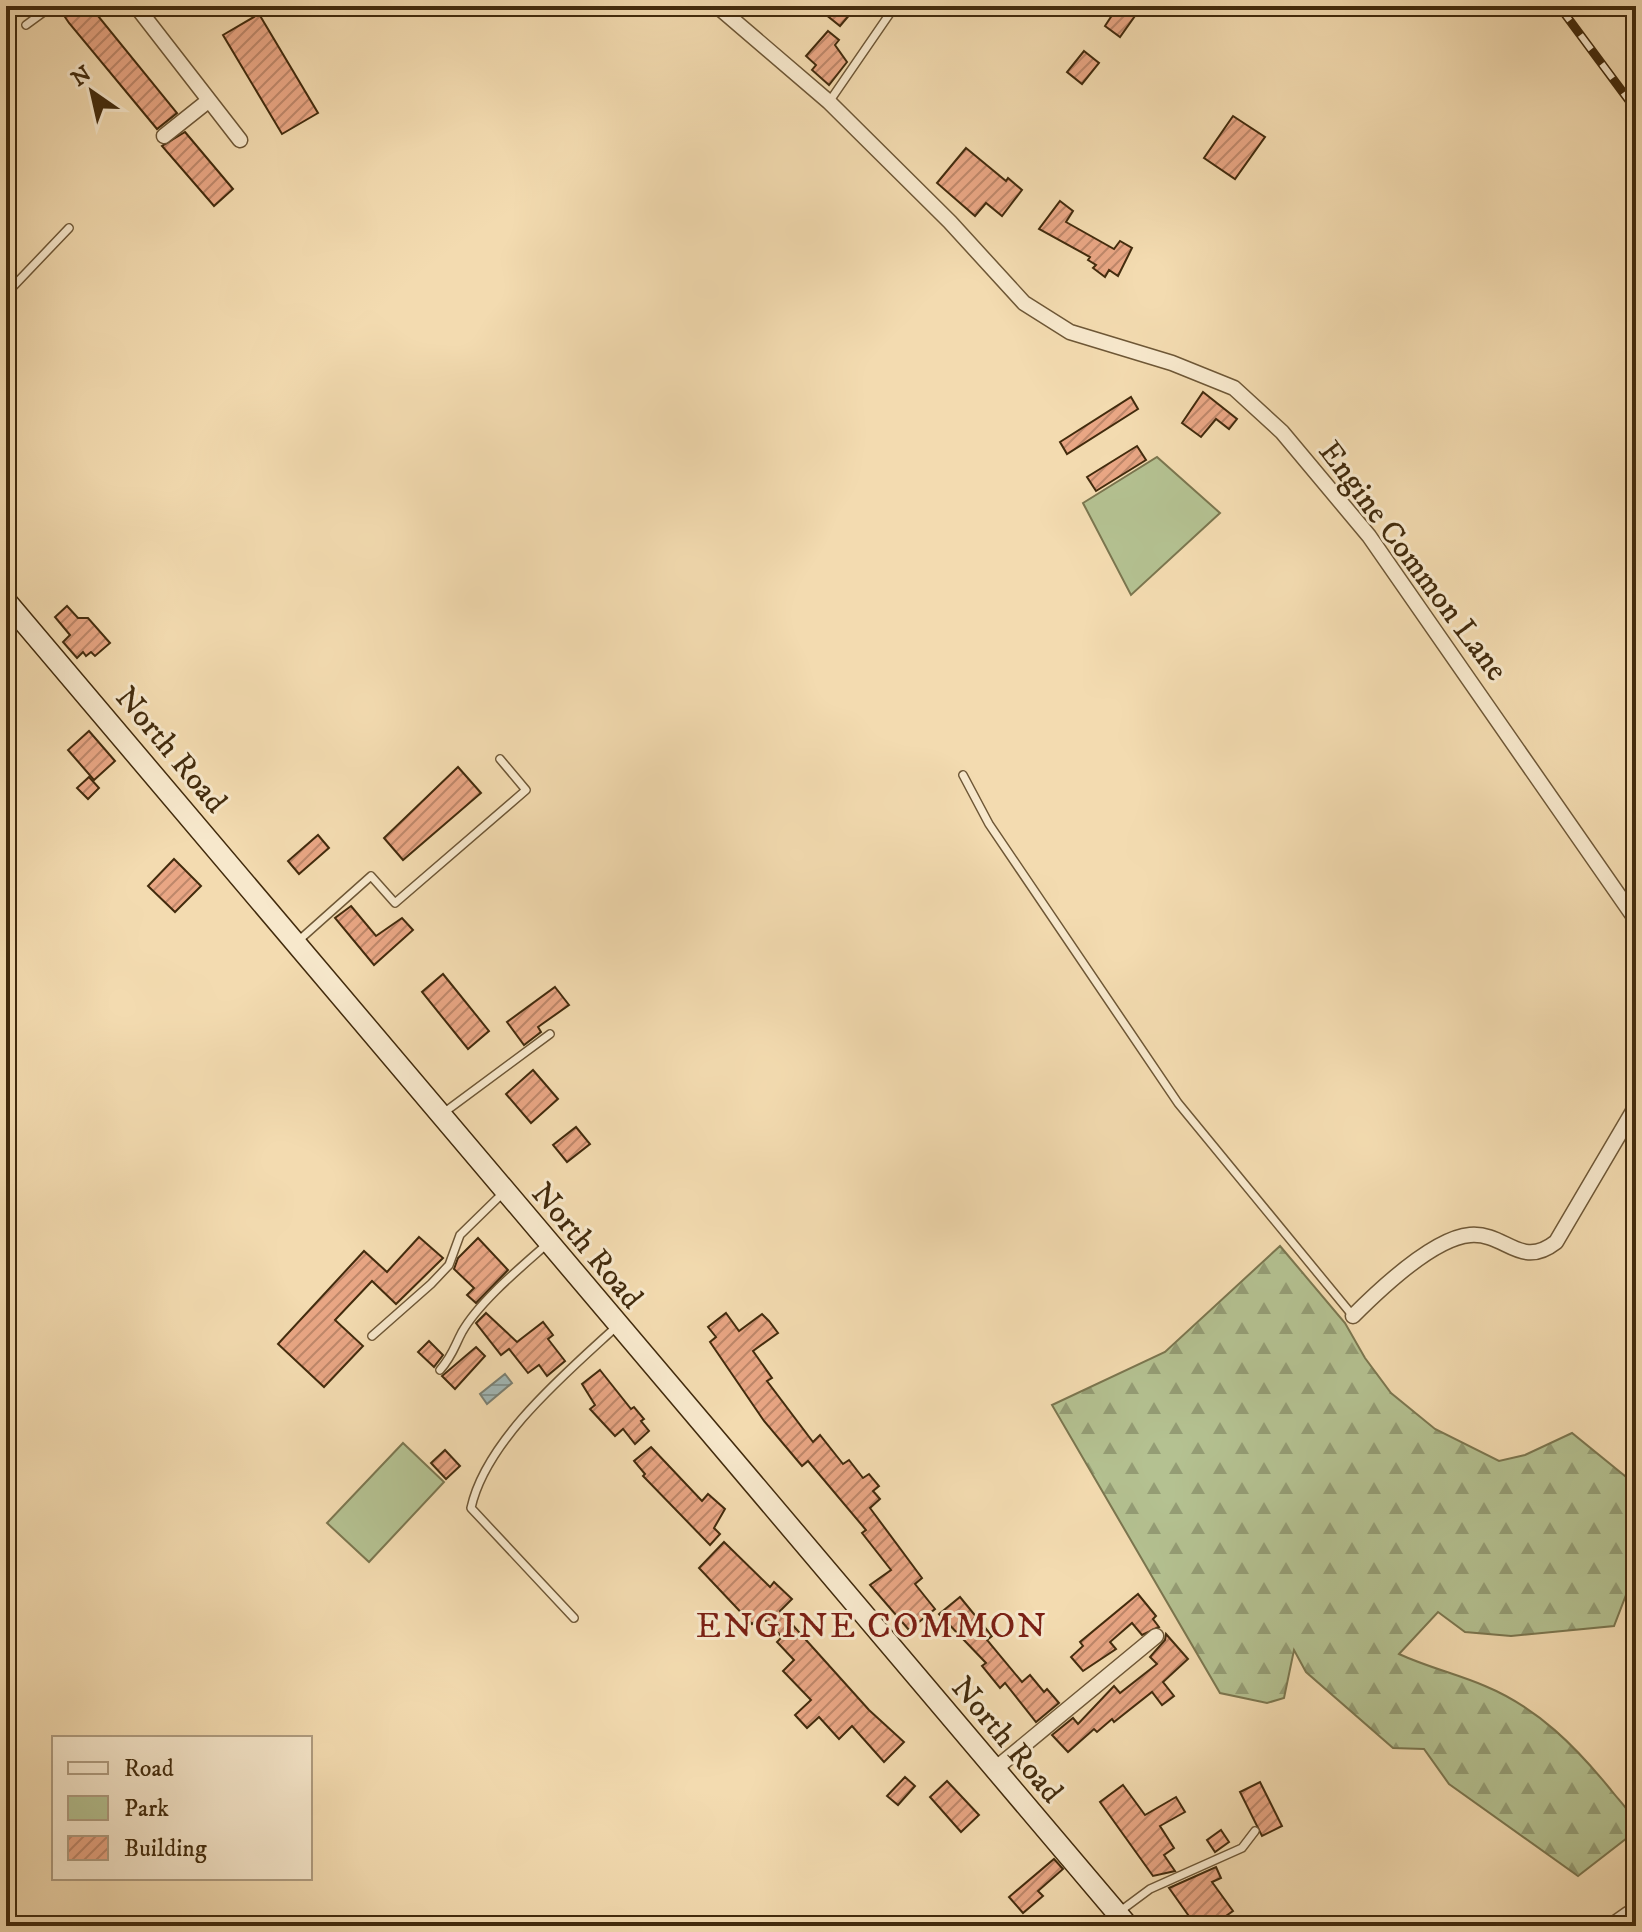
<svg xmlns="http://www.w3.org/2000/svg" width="1642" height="1932" font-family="'IM FELL DW Pica',serif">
  <defs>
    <pattern id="forest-firs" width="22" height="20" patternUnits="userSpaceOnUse" patternTransform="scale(2)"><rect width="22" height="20" fill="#b4c191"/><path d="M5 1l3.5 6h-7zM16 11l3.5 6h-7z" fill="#949d75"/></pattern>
    <pattern id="water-rules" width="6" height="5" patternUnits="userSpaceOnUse" patternTransform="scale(2)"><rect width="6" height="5" fill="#a1b8b7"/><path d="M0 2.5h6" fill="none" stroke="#859693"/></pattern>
    <pattern id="building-hatch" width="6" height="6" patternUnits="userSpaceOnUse" patternTransform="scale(2)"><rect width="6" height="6" fill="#e9a684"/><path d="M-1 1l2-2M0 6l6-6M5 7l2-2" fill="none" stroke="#be876a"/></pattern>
  </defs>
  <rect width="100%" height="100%" fill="#f3dbb0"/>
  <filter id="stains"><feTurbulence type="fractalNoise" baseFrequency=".0025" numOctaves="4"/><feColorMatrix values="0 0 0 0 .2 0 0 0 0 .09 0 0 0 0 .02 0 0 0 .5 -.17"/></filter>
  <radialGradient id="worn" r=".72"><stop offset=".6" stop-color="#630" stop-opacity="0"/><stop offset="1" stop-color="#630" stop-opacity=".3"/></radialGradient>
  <!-- green -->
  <g fill="#b4c191" stroke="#7b764f" stroke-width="2">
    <path d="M1157,457L1220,513L1131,595L1083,503Z"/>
    <path d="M403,1443L444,1482L369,1562L327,1523Z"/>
  </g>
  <!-- forest -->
  <path fill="url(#forest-firs)" stroke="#7b764f" stroke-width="2" d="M1280,1246L1345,1323L1365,1358L1391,1393L1435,1429L1499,1461L1525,1455L1572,1433L1636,1485V1569L1614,1626L1511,1636L1465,1632L1438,1612L1399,1654C1427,1667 1457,1674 1485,1686C1538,1708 1576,1747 1611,1790C1620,1802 1636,1816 1636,1831L1578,1876L1449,1784L1424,1749L1393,1748L1306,1672L1294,1650L1284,1698L1267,1703L1220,1693L1052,1405L1165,1352Z"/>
  <!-- water -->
  <path fill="url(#water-rules)" stroke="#7b8073" stroke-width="2" d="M505,1374L512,1383L487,1404L480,1394Z"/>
  <!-- building -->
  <g fill="url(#building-hatch)" stroke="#422b0d" stroke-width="2">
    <path d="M69,6H90L177,113L157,129L69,23L61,11Z"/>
    <path d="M815,6H857L840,26Z"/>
    <path d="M1118,6H1142L1120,37L1105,26Z"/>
    <path d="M259,14L318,113L282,134L223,35Z"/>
    <path d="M828,31L839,40L835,45L847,62L829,85L812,70L816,65L806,56Z"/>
    <path d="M1084,51L1099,63L1082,84L1067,72Z"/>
    <path d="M1233,116L1265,137L1235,179L1204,158Z"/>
    <path d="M185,132L233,189L214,206L162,146Z"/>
    <path d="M966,148L1006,181L1008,178L1022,190L1002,216L986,203L975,216L937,183Z"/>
    <path d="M1060,201L1073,211L1066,222L1114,249L1120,241L1132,248L1118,276L1109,270L1105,277L1093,268L1096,265L1088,260L1090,257L1039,229Z"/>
    <path d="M1203,392L1237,419L1229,429L1216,419L1201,437L1182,423Z"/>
    <path d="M1131,397L1138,409L1067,454L1060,442Z"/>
    <path d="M1137,446L1146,460L1096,491L1087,477Z"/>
    <path d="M67,606L78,618H88L110,643L95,656L91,652L86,656L83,652L77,658L63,642L70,635L55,617Z"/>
    <path d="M89,731L115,761L94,780L68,750Z"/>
    <path d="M458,767L481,793L403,860L384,838Z"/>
    <path d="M89,777L99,788L88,799L77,788Z"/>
    <path d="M318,835L329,848L299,874L288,861Z"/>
    <path d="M174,859L201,886L175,912L148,886Z"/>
    <path d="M351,906L376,936L402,918L413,930L374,965L335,918Z"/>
    <path d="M443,974L489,1031L468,1049L422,992Z"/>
    <path d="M555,987L569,1005L538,1027L541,1032L524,1045L507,1022Z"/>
    <path d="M533,1070L558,1099L531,1123L506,1094Z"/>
    <path d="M576,1127L590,1144L567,1162L553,1145Z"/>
    <path d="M419,1237L443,1258L396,1304L372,1281L335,1320L363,1346L324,1387L278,1344L364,1251L387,1272Z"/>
    <path d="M478,1238L508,1270L476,1303L467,1295L474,1288L454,1269L458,1258Z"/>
    <path d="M486,1313L517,1342L543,1322L553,1335L548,1339L565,1361L547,1376L539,1365L528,1373L509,1349L501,1355L476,1323Z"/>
    <path d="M726,1313L739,1331L762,1314L769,1321L778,1333L753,1351L772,1378L767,1381L813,1442L820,1435L843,1464L849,1460L863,1478L869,1474L879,1486L873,1491L880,1499L870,1508L922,1578L915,1584L935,1609L909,1630L870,1585L891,1570L862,1533L866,1530L808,1461L802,1466L764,1421L710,1342L716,1337L708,1327Z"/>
    <path d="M429,1341L443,1355L434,1367L418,1352Z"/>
    <path d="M476,1347L485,1356L455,1389L442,1376Z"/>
    <path d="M600,1370L631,1409L634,1407L644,1419L641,1421L649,1431L635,1444L623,1429L615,1436L590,1409L595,1405L582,1384Z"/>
    <path d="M651,1447L702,1501L708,1494L725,1509L714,1528L720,1534L710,1545L643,1476L645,1474L634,1461Z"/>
    <path d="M445,1450L460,1466L446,1479L431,1463Z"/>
    <path d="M724,1542L770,1587L774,1582L792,1599L780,1611L869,1710L904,1742L884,1762L852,1726L839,1739L819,1717L807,1728L795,1715L811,1700L783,1671L794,1660L777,1642L782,1637L761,1616L752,1624L699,1568Z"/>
    <path d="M1138,1594L1156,1616L1153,1619L1159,1627L1142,1635L1132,1623L1110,1642L1116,1649L1083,1671L1071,1657L1083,1646L1080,1642Z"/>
    <path d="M960,1597L992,1636L987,1640L1022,1682L1030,1675L1044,1692L1047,1689L1059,1703L1036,1722L1005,1683L1000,1688L982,1666L986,1663L939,1614Z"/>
    <path d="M1166,1634L1188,1659L1163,1682L1174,1696L1162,1705L1152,1692L1114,1722L1112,1719L1097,1732L1094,1729L1068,1752L1052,1735L1073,1718L1078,1724L1114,1686L1120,1693L1157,1664L1150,1657L1165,1640Z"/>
    <path d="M905,1777L915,1786L898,1805L887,1796Z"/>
    <path d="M947,1781L979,1815L961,1832L930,1797Z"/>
    <path d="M1260,1782L1282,1826L1262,1836L1240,1792Z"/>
    <path d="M1123,1785L1145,1815L1176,1797L1185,1812L1160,1826L1174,1848L1164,1855L1175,1871L1153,1876L1100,1802Z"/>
    <path d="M1221,1830L1229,1842L1215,1852L1207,1840Z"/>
    <path d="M1054,1859L1063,1869L1038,1891L1043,1896L1023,1913L1009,1897Z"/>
    <path d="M1216,1867L1221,1878L1212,1882L1233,1911L1226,1916L1234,1926H1196L1169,1888Z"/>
  </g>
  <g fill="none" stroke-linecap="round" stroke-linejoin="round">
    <!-- lane casing -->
    <g stroke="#6e5736" stroke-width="10">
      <g id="lane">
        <path d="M26,25L52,6"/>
        <path d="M829,102L895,6"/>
        <path d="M6,294L69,228"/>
        <path d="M963,775L989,824L1178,1103L1353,1316"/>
        <path d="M297,942L371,876L395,903L526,790L500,759"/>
        <path d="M442,1114L550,1034"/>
        <path d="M372,1336L431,1284L449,1265L460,1235L503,1193"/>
        <path d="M440,1370C453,1355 454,1347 462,1332C479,1302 520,1268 546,1245"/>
        <path d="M574,1618L471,1508C486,1440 566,1373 616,1327"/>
        <path d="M1119,1912L1150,1889L1242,1848L1255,1831"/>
      </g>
    </g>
    <!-- street casing -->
    <g stroke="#6e5736" stroke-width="17">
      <g id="street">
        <path d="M136,6L240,140"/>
        <path d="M717,6L829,102L950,222L1024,303L1070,332L1172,363L1234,388L1282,432L1369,536L1636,920"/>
        <path d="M164,136L208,101"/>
        <path d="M1353,1316C1379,1290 1433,1238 1470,1235C1506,1232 1520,1270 1556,1242L1636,1106"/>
        <path d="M995,1769L1156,1636"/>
        <path d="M1611,1926L1628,1914L1636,1913"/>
      </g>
    </g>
    <!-- secondary casing -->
    <g stroke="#422b0d" stroke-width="23">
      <path id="secondary" d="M6,601L1128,1926"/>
    </g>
    <!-- lane -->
    <use href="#lane" stroke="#f7e8cc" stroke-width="7"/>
    <!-- street -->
    <use href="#street" stroke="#f7e8cc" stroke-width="14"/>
    <!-- secondary -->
    <use href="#secondary" stroke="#f7e8cc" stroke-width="20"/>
    <!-- rail casing -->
    <g stroke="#422b0d" stroke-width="9">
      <path id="rail" d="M1559,6L1636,110"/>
    </g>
    <!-- rail -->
    <use href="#rail" stroke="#f7e8cc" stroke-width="6" stroke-dasharray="18" stroke-linecap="butt"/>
  </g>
  <g text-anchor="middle" stroke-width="6" stroke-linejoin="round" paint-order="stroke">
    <!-- street labels -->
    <g font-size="32" fill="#422b0d" stroke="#f7e8cc">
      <text transform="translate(1414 560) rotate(53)" y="11">Engine Common Lane</text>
      <text transform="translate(172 749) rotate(50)" y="11">North Road</text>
      <text transform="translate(588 1245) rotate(50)" y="11">North Road</text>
      <text transform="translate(1008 1739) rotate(50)" y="11">North Road</text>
    </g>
    <!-- quarter labels -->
    <g font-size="36" letter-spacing="2" fill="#7a1f14" stroke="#f7e8cc">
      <text x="872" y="1637">ENGINE COMMON</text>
    </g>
  </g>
  <!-- margin -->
  <rect width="1642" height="1932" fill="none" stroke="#f3dbb0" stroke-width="32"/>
  <rect x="8" y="8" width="1626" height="1916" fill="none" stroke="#422b0d" stroke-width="4"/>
  <rect x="16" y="16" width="1610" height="1900" fill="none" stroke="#422b0d" stroke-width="2"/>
  <!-- legend -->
  <rect x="52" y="1736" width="260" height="144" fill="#f7e8cc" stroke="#af9c80" stroke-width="2"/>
  <rect x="68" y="1762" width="40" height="12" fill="#f7e8cc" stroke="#af9c80" stroke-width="2"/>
  <text x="124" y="1776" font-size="24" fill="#422b0d">Road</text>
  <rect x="68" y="1796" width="40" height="24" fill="#b4c191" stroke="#af9c80" stroke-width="2"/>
  <text x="124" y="1816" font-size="24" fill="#422b0d">Park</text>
  <rect x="68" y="1836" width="40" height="24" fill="url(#building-hatch)" stroke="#af9c80" stroke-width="2"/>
  <text x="124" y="1856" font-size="24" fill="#422b0d">Building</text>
  <!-- north arrow -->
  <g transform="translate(92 92) rotate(326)" stroke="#f7e8cc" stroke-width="6" paint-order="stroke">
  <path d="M0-6L14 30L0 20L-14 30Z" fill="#422b0d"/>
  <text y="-12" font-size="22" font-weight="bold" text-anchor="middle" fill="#422b0d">N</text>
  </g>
  <rect width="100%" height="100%" filter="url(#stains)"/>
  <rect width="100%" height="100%" fill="url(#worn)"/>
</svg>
